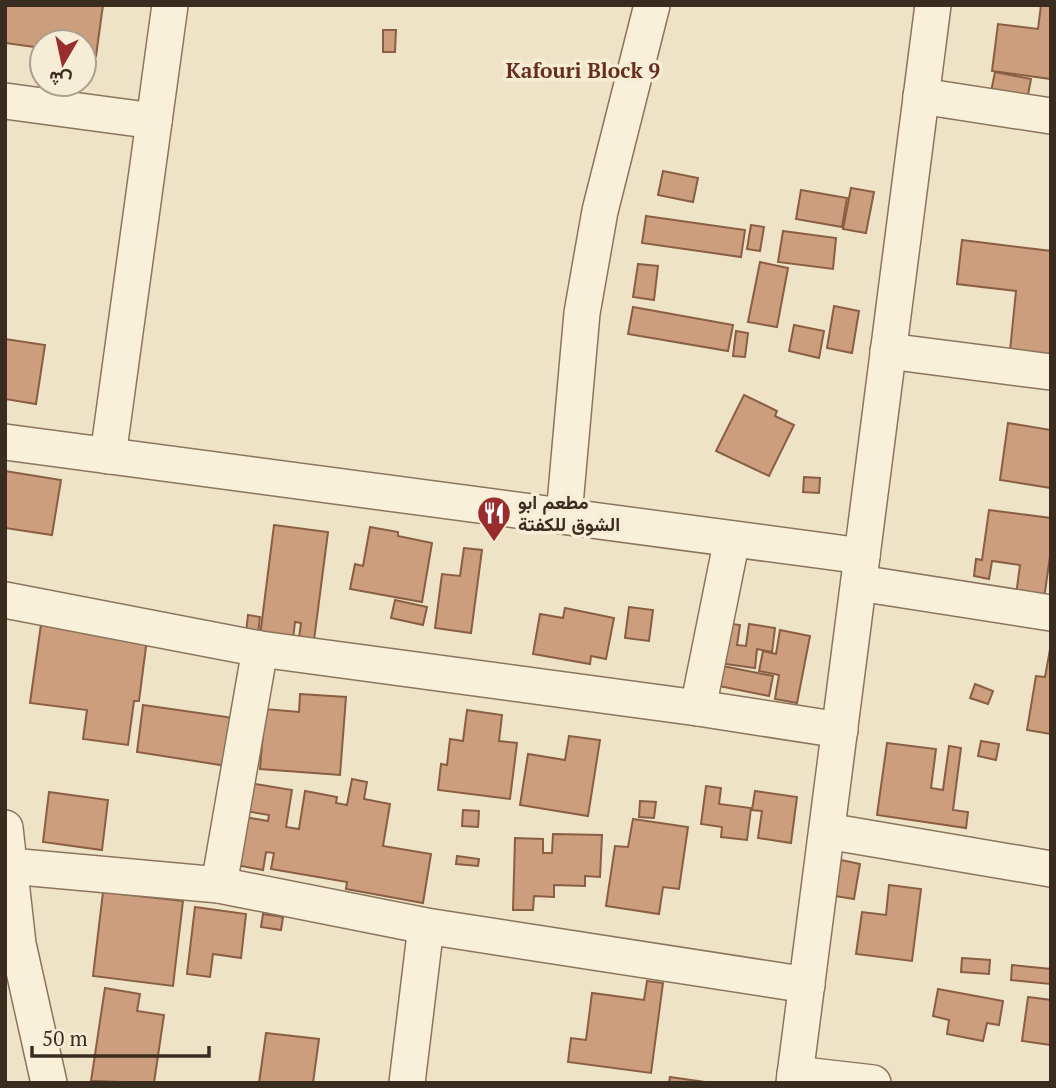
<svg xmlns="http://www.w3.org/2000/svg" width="1056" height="1088" font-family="'PT Serif',Vazirmatn,serif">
  <rect width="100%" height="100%" fill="#eee2c7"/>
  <!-- building -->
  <g fill="#cc9e7d" stroke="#895e42" stroke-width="2">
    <path d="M5,5H103L96,56L84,54V42H42V48L5,43Z"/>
    <path d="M1041,5H1051V79L992,71L998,24L1038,29Z"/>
    <path d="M383,30H396L395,52H383Z"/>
    <path d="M995,72L1031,79L1027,100L991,92Z"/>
    <path d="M663,171L698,178L693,202L658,195Z"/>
    <path d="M851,188L874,192L866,233L843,229Z"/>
    <path d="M801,190L847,198L842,227L796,219Z"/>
    <path d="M646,216L745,230L741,257L642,243Z"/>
    <path d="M751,225L764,227L760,251L747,249Z"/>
    <path d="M783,231L836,238L833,269L778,262Z"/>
    <path d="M962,240L1051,251V365L1009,361L1016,291L957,284Z"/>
    <path d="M760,262L788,268L777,327L748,322Z"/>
    <path d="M638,264L658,266L654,300L633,297Z"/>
    <path d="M834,306L859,311L852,353L827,348Z"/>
    <path d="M633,307L733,325L728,351L628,334Z"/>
    <path d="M794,325L824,331L819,358L789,351Z"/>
    <path d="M736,331L748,333L745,357L733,356Z"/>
    <path d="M5,339L45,345L36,404L5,399Z"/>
    <path d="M744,395L777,411L775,416L794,425L769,476L716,451Z"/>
    <path d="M1008,423L1051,430V488L1000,480Z"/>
    <path d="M5,471L61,480L52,535L5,528Z"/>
    <path d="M804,477L820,478L819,493L803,492Z"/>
    <path d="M989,510L1051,518V549L1044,599L1016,595L1020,565L992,561L989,579L974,576L976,559L982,560Z"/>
    <path d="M274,525L328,532L313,648L298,646L301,623L295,622L292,648L259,644Z"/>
    <path d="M370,527L398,532V536L432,543L422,602L350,589L355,564L363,566Z"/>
    <path d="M464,548L482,550L471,633L435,628L442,574L460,576Z"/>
    <path d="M395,600L427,607L423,625L391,618Z"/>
    <path d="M629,607L653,610L649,641L625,638Z"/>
    <path d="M565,608L614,618L606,659L591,656L590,664L533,654L540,614L563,618Z"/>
    <path d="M248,615L260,617L258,634L246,633Z"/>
    <path d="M42,617L148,631L139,701H134L128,745L83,739L87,710L30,703Z"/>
    <path d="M724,623L740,625L737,645L746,646L749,624L775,628L772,652L757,649L755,668L718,663Z"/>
    <path d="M780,630L810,636L797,703L775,699L779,675L759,671L763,651L776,654Z"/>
    <path d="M1051,644V734L1027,730L1036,676L1045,677Z"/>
    <path d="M723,666L773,676L769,696L719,686Z"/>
    <path d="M975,684L993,691L988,704L970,698Z"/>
    <path d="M300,694L346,697L340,775L260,769L265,709L299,712Z"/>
    <path d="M143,705L234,718L227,766L137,752Z"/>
    <path d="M467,710L502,715L499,741L517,743L510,799L438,790L441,764L447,765L450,739L463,741Z"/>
    <path d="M569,736L600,740L588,816L520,805L528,754L565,760Z"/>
    <path d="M981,741L999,744L996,760L978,756Z"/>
    <path d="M887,743L936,749L931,788L943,790L949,746L961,748L953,810L968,812L966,828L877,815Z"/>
    <path d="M352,779L367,782L364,799L390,804L383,846L431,854L423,903L346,889L347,882L271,869L274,853L266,852L263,870L236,865L245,817L268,821L269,815L246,811L250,783L292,790L286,827L299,829L305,791L337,797L336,803L347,805Z"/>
    <path d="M706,786L721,788L719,804L751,808L747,840L721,837L722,827L701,824Z"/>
    <path d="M755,791L797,797L791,843L758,838L762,811L752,810Z"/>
    <path d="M49,792L108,800L102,850L43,842Z"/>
    <path d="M640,801L656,802L654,818L639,817Z"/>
    <path d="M463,810L479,811L478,827L462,826Z"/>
    <path d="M633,819L688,827L679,889L663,887L659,914L606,906L615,846L628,847Z"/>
    <path d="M553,834L602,835L600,877L585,876V886L554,885V897L534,896L533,910H513L515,838L543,839V853H552Z"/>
    <path d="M457,856L479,859L478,866L456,864Z"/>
    <path d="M841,860L860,864L854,899L835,896Z"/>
    <path d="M889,885L921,889L912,961L856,954L862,912L886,915Z"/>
    <path d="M103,892L183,901L173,986L93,976Z"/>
    <path d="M195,907L246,914L241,958L213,954L210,977L187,974Z"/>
    <path d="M263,914L283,917L281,930L261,927Z"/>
    <path d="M962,958L990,960L989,974L961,972Z"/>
    <path d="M1012,965L1051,969L1050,984L1011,980Z"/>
    <path d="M647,981L663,983L651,1073L568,1062L571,1038L586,1040L592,993L644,1000Z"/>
    <path d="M105,988L140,994L137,1011L164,1015L154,1083L91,1081Z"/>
    <path d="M938,989L1003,1001L999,1025L987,1023L983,1041L947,1034L949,1020L933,1016Z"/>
    <path d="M1028,997L1051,1000V1045L1022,1041Z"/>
    <path d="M266,1033L319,1039L313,1083H259Z"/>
    <path d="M670,1077L712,1083H669Z"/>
  </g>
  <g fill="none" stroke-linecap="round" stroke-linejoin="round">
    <!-- minor casing -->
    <g stroke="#8a755c" stroke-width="38">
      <g id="minor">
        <path d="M921,96L1051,116"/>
        <path d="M5,101L154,121"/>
        <path d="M888,351L1051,372"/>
        <path d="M5,442L862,556"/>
        <path d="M108,456L170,5"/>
        <path d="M564,516L582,313L600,211L652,5"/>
        <path d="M859,583L1051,613"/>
        <path d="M5,600L260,649L698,708L840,730"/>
        <path d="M260,649L219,885L426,926L807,985"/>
        <path d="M698,708L732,539"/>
        <path d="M5,828L18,944L49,1083"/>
        <path d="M827,831L1051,869"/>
        <path d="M10,866L219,885"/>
        <path d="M795,1074L873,1083"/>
        <path d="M407,1083L426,926"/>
        <path d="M794,1083L933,5"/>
      </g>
    </g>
    <!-- minor -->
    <use href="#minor" stroke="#f9f0da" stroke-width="35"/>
  </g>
  <!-- icons -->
  <defs>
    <g id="restaurant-pin" transform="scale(1.75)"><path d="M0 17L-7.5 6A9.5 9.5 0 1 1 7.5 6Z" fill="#992d2d" stroke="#f6edd7"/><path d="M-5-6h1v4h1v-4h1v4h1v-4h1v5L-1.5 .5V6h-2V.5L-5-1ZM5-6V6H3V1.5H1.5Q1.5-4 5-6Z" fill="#fff"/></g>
  </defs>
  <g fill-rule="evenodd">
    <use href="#restaurant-pin" x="494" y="513"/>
  </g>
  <g text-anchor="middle" stroke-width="7" stroke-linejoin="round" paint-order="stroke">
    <!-- poi labels -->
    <g font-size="19" font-weight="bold" fill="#3a2d20" stroke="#f6edd7" text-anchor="start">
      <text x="518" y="509">مطعم ابو<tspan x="518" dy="22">الشوق للكفتة</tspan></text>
    </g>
    <!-- neighbourhood labels -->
    <g font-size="21" font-weight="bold" fill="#672e1f" stroke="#f6edd7">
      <text x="583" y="78">Kafouri Block 9</text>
    </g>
  </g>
  <!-- border -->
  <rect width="1056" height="1088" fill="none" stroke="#3a2d20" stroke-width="14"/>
  <!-- north arrow -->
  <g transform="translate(63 63) rotate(189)"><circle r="33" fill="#f6edd7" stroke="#aba08e" stroke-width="2"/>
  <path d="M0-5L12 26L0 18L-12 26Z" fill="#992d2d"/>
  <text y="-10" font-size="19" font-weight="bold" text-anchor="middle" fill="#3a2d20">ش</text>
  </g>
  <!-- scale -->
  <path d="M32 1046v10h177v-10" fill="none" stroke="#3a2d20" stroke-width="3.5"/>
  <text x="42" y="1046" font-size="21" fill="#3a2d20" stroke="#f6edd7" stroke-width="5" paint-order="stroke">50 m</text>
</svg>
